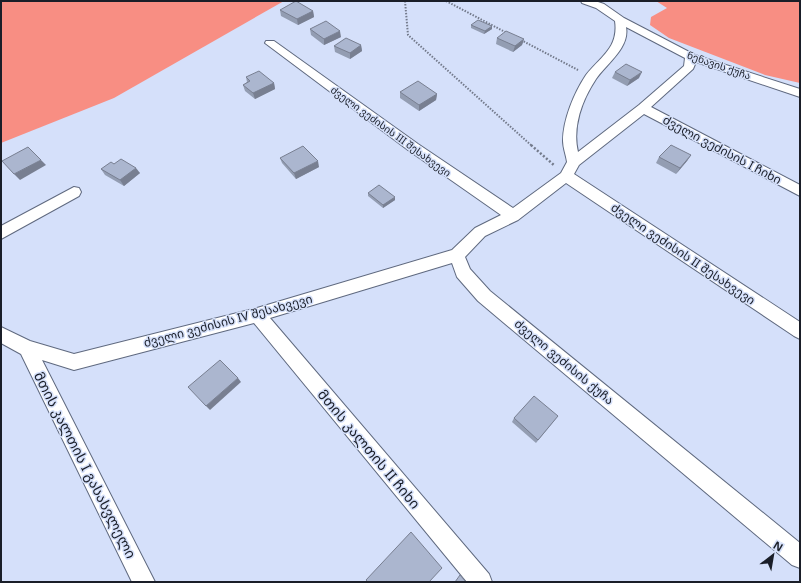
<svg xmlns="http://www.w3.org/2000/svg" width="801" height="583" font-family="Georgia,'Noto Sans Georgian',serif">
  <rect width="100%" height="100%" fill="#d5e0fa"/>
  <!-- forest -->
  <g fill="#f88e83">
    <path d="M1,1H284L114,98L1,143Z"/>
    <path d="M656,1H800V83L765,75L669,38L650,25L651,17L667,8Z"/>
  </g>
  <g fill="none" stroke-linecap="round" stroke-linejoin="round">
    <!-- minor casing -->
    <g stroke="#5f697f" stroke-width="2">
      <g id="minor">
        <path d="M581,1H595L604,4L624,18L695,55L800,89V97L696,62L693,69L651,107L800,185V196L644,114L579,165L574,174L800,322V339L794,336L566,183L518,220L485,236L465,257L470,269L490,291L800,543V568L792,565L478,301L457,277L452,263L270,318L489,574L492,582H467L254,323L74,370L42,360L155,582H132L21,354L1,343V327L30,341L74,354L257,308L452,250L475,228L501,215L408,150L265,43L266,41H274L418,144L513,208L561,173L567,162C566,155 563,148 563,141C563,120 574,93 586,75C600,57 619,48 615,21L596,8L582,3ZM626,27L685,58L684,66L639,105L578,152C572,127 582,100 596,79C606,64 630,48 626,27Z"/>
        <path d="M74,187L79,188L81,192L79,196L1,239V226Z"/>
      </g>
    </g>
    <!-- path-far1 -->
    <g stroke="#737a8b" stroke-width="2" stroke-dasharray="1.5 1.5" stroke-linecap="butt">
      <path d="M405,1L408,35L532,146"/>
      <path d="M446,1L507,33"/>
      <path d="M521,40L578,70"/>
    </g>
    <!-- path -->
    <path stroke="#737a8b" stroke-width="2.5" stroke-dasharray="2 2" stroke-linecap="butt" d="M531,145L555,166"/>
    <!-- minor -->
    <use href="#minor" fill="#fff" fill-rule="evenodd"/>
  </g>
  <!-- wall -->
  <g fill="#939db2">
    <path d="M280,10L313,11L314,17L298,25L281,16Z"/>
    <path d="M471,25L492,29L484,34L471,28Z"/>
    <path d="M310,29L341,37L324,45L311,35Z"/>
    <path d="M497,38L524,39L522,45L513,52L496,44Z"/>
    <path d="M361,45L362,51L350,59L335,52L334,46Z"/>
    <path d="M615,72L639,78L627,86L612,78Z"/>
    <path d="M246,77L274,83L275,89L255,99L245,91L243,85L247,82Z"/>
    <path d="M400,92L437,94L436,100L419,111L400,98Z"/>
    <path d="M691,155L687,161L676,174L656,163L659,157Z"/>
    <path d="M280,158L319,167L296,179L282,163Z"/>
    <path d="M114,164L140,173L124,186L105,175L101,169Z"/>
    <path d="M368,193L395,200L383,208L368,196Z"/>
    <path d="M558,416L536,443L512,422L514,418Z"/>
  </g>
  <!-- shaded-wall -->
  <g fill="#787f91">
    <path d="M313,11L314,17L298,25L297,19Z"/>
    <path d="M492,26V29L484,34L485,31Z"/>
    <path d="M340,31L341,37L324,45V39Z"/>
    <path d="M524,39L522,45L513,52L515,46Z"/>
    <path d="M361,45L362,51L350,59V53Z"/>
    <path d="M642,72L639,78L627,86L630,80Z"/>
    <path d="M274,83L275,89L255,99L253,93Z"/>
    <path d="M437,94L436,100L419,111V105Z"/>
    <path d="M691,155L687,161L676,174L680,168Z"/>
    <path d="M41,160L46,165L20,180L14,174Z"/>
    <path d="M318,161L319,167L296,179L294,173Z"/>
    <path d="M136,168L140,173L124,186L120,180Z"/>
    <path d="M395,197V200L383,208V205Z"/>
    <path d="M238,378L241,382L210,410L206,406Z"/>
  </g>
  <!-- building -->
  <g fill="#abb6cf" stroke="#787f91">
    <path d="M296,1L313,11L297,19L280,10Z"/>
    <path d="M478,20L492,26L485,31L471,25Z"/>
    <path d="M326,21L340,31L324,39L310,29Z"/>
    <path d="M506,31L524,39L515,46L497,38Z"/>
    <path d="M346,38L361,45L350,53L334,46Z"/>
    <path d="M626,64L642,72L630,80L615,72Z"/>
    <path d="M259,71L274,83L253,93L243,85L250,81L246,77Z"/>
    <path d="M418,81L437,94L419,105L400,92Z"/>
    <path d="M671,145L691,155L680,168L659,157Z"/>
    <path d="M303,146L318,161L294,173L280,158Z"/>
    <path d="M28,147L41,160L14,174L2,161Z"/>
    <path d="M121,159L136,168L120,180L101,169L111,162L114,164Z"/>
    <path d="M379,185L395,197L383,205L368,193Z"/>
    <path d="M220,360L238,378L206,406L188,387Z"/>
    <path d="M534,396L558,416L538,440L514,418Z"/>
    <path d="M411,532L442,568L429,582H368L366,580Z"/>
    <path d="M460,575L466,582H455Z"/>
  </g>
  <g text-anchor="middle" stroke-width="3" stroke-linejoin="round" paint-order="stroke">
    <!-- far-street labels -->
    <g font-size="10" fill="#1a1e28" stroke="#d5e0fa">
      <text transform="translate(719 65) rotate(19)" y="4">ნენავის ქუჩა</text>
      <text transform="translate(391 131) rotate(36)" y="4">ძველი ვეძისის III შესახვევი</text>
    </g>
    <!-- street labels -->
    <g font-size="12" fill="#1a1e28" stroke="#d5e0fa">
      <text transform="translate(722 150) rotate(28)" y="4">ძველი ვეძისის I ჩიხი</text>
      <text transform="translate(683 254) rotate(34)" y="4">ძველი ვეძისის II შესახვევი</text>
      <text transform="translate(228 321) rotate(-15)" y="4">ძველი ვეძისის IV შესახვევი</text>
      <text transform="translate(564 362) rotate(40)" y="4">ძველი ვეძისის ქუჩა</text>
    </g>
    <!-- near-street labels -->
    <g font-size="14" fill="#1a1e28" stroke="#d5e0fa">
      <text transform="translate(369 449) rotate(50)" y="5">მთის კალთის II ჩიხი</text>
      <text transform="translate(85 465) rotate(63)" y="5">მთის კალთის I გასასვლელი</text>
    </g>
  </g>
  <!-- border -->
  <rect width="801" height="583" fill="none" stroke="#1a1e28" stroke-width="4"/>
  <!-- north arrow -->
  <g transform="translate(773 555) rotate(31)" stroke="#d5e0fa" stroke-width="3" paint-order="stroke">
  <path d="M0-3L7 15L0 10L-7 15Z" fill="#1a1e28"/>
  <text y="-6" font-size="11" font-weight="bold" text-anchor="middle" fill="#1a1e28">N</text>
  </g>
</svg>
